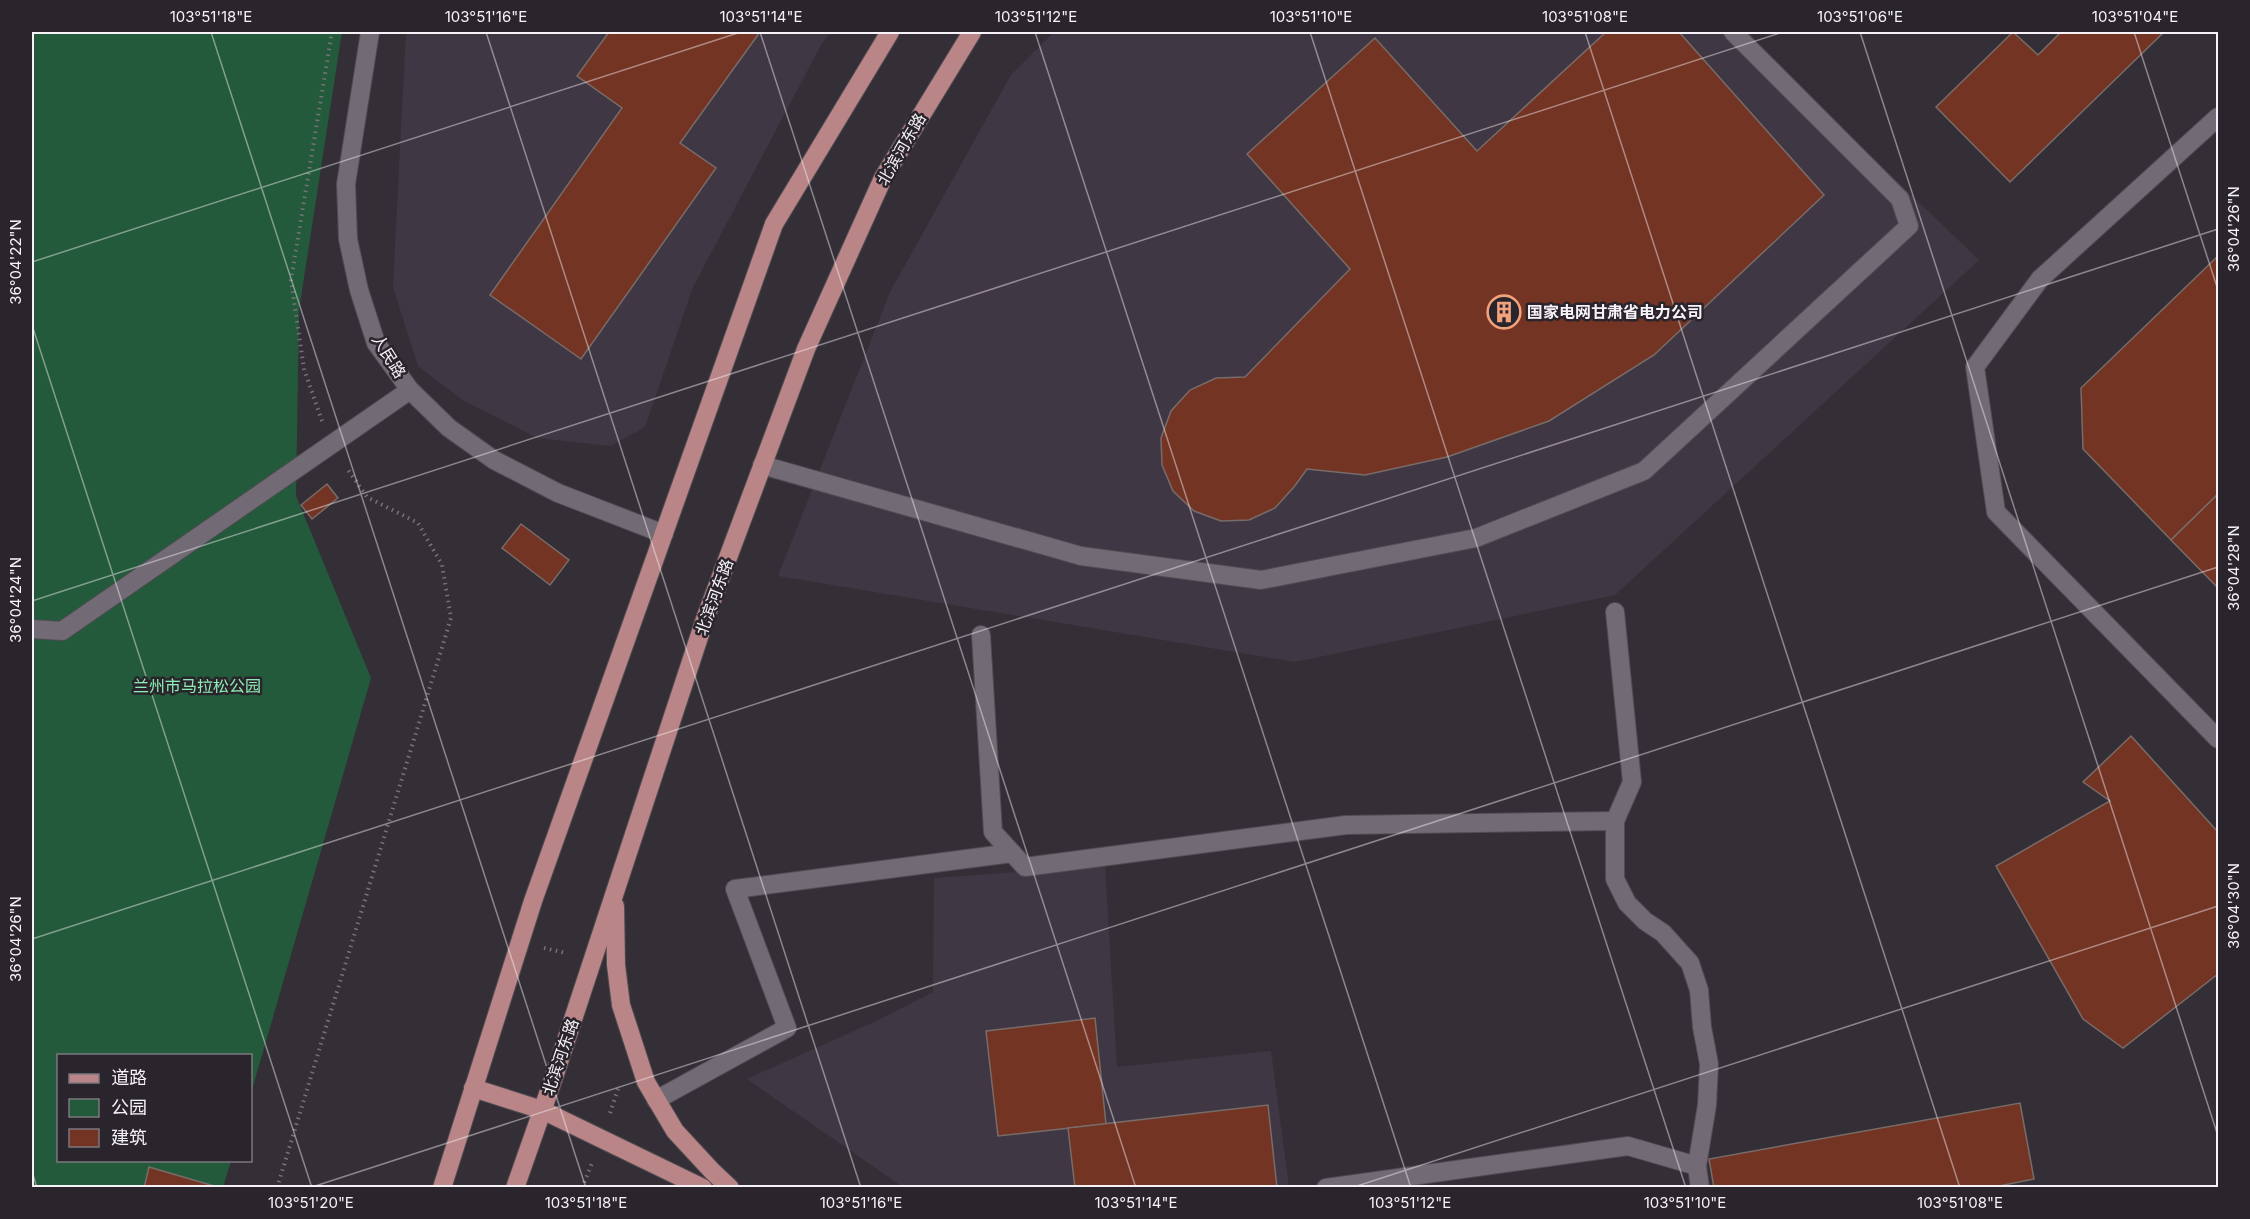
<svg xmlns="http://www.w3.org/2000/svg" width="2250" height="1219" font-family="Inter,'Noto Sans SC',sans-serif">
  <rect width="100%" height="100%" fill="#342f37"/>
  <!-- built -->
  <g fill="#403744">
    <path d="M406,32H830L821,45L693,287L645,427L611,446L537,438L464,401L418,366L393,287Z"/>
    <path d="M1054,32H1742L1979,260L1615,595L1295,662L778,576L890,292L1011,75Z"/>
    <path d="M1105,866L1117,1067L1271,1051L1289,1187H903L747,1079L874,1022L933,992L934,878Z"/>
  </g>
  <!-- green -->
  <path fill="#235a3b" d="M32,32H342L299,310L296,496L371,678L251,1093L250,1056H58V1160L231,1161L223,1187H32Z"/>
  <!-- building -->
  <g fill="#743424" stroke="#786c69" stroke-width="1.5">
    <path d="M609,32H760L680,143L716,168L581,359L490,295L622,108L577,76Z"/>
    <path d="M1606,32H1679L1824,195L1654,355L1549,421L1447,457L1365,475L1307,469L1294,487L1275,508L1249,520L1221,521L1194,511L1173,491L1162,465L1161,438L1171,411L1190,390L1216,378L1245,377L1350,269L1247,154L1375,38L1477,151Z"/>
    <path d="M2013,32L2038,55L2061,32H2164L2010,182L1936,107Z"/>
    <path d="M2218,256V494L2171,540L2083,449L2081,388Z"/>
    <path d="M327,484L338,498L312,519L301,505Z"/>
    <path d="M2218,494V588L2171,540Z"/>
    <path d="M521,524L569,560L550,585L502,548Z"/>
    <path d="M2131,736L2218,832V974L2123,1048L2083,1019L1996,866L2110,801L2083,782Z"/>
    <path d="M1095,1018L1106,1124L998,1136L986,1031Z"/>
    <path d="M2020,1103L2034,1179L1989,1188H1714L1709,1159Z"/>
    <path d="M1268,1105L1277,1188H1075L1068,1128Z"/>
    <path d="M149,1167L221,1188H144Z"/>
  </g>
  <g fill="none" stroke-linecap="round" stroke-linejoin="round">
    <!-- minor casing -->
    <g stroke="#504c52" stroke-width="20">
      <g id="minor">
        <path d="M370,32L346,184L348,239L359,290L376,343L410,390L449,428L494,460L558,493L664,534"/>
        <path d="M2218,117L2040,279L1975,367L1996,512L2218,739"/>
        <path d="M762,465L1081,556L1261,580L1476,538L1644,471L1909,226L1900,199L1733,32"/>
        <path d="M1615,612L1632,782L1615,821V879L1627,903L1645,921L1663,933L1690,963L1699,990L1702,1027L1709,1064L1707,1105L1697,1166"/>
        <path d="M32,629L62,631L410,390"/>
        <path d="M981,635L993,832L1025,867L1346,825L1615,821"/>
        <path d="M656,1100L787,1028L735,889L1012,853"/>
        <path d="M1326,1188L1628,1146L1697,1166L1700,1188"/>
      </g>
    </g>
    <!-- major casing -->
    <g stroke="#504c52" stroke-width="20">
      <g id="major">
        <path d="M615,906L616,965L621,1005L646,1082L675,1131L712,1171L730,1188"/>
        <path d="M473,1088L542,1110L703,1188"/>
        <path d="M442,1188L533,901L774,224L890,32"/>
        <path d="M515,1188L554,1077L705,619L806,349L883,178L972,32"/>
      </g>
    </g>
    <!-- path -->
    <g stroke="#777279" stroke-width="4" stroke-dasharray="1.5 4.5" stroke-linecap="butt">
      <path d="M322,421L304,369L291,280L332,32"/>
      <path d="M544,948L566,953"/>
      <path d="M610,1113L619,1086"/>
      <path d="M277,1188L451,618L442,565L418,523L367,497L346,467"/>
      <path d="M582,1188L592,1163"/>
    </g>
    <!-- minor -->
    <use href="#minor" stroke="#726b75" stroke-width="18"/>
    <!-- major -->
    <use href="#major" stroke="#ba8587" stroke-width="18"/>
  </g>
  <!-- ticks -->
  <path fill="none" stroke="#f6f2f7" stroke-width="1.5" stroke-opacity="0.45" d="M211,32L586,1188M486,32L861,1188M760,32L1136,1188M1035,32L1411,1188M1310,32L1686,1188M1585,32L1960,1188M1860,32L2218,1136M2134,32L2218,290M32,262L741,32M32,325L312,1188M32,601L1783,32M32,939L2218,229M32,1171L37,1188M309,1188L2218,567M1351,1188L2218,906"/>
  <!-- icons -->
  <defs>
    <g id="building-ring" transform="scale(1.725)"><circle r="9.5" fill="#2a252c" stroke="#f1a17b" stroke-width="1.5"/><path d="M-4-6H4V6H1V3H-1V6H-4ZM-2.5-4.3h1.7v1.8h-1.7ZM.8-4.3h1.7v1.8H.8ZM-2.5-1h1.7V.8h-1.7ZM.8-1h1.7V.8H.8Z" fill="#f1a17b"/></g>
  </defs>
  <g fill-rule="evenodd">
    <use href="#building-ring" x="1504" y="312"/>
  </g>
  <g text-anchor="middle" stroke-width="5" stroke-linejoin="round" paint-order="stroke">
    <!-- street labels -->
    <g font-size="16" fill="#f6f2f7" stroke="#2a252c">
      <text transform="translate(901 149) rotate(-60)" y="6">北滨河东路</text>
      <text transform="translate(389 356) rotate(58)" y="6">人民路</text>
      <text transform="translate(714 597) rotate(-70)" y="6">北滨河东路</text>
      <text transform="translate(560 1057) rotate(-71)" y="6">北滨河东路</text>
    </g>
    <!-- poi labels -->
    <g font-size="16" font-weight="bold" fill="#f6f2f7" stroke="#2a252c" text-anchor="start">
      <text x="1527" y="318">国家电网甘肃省电力公司</text>
    </g>
    <!-- park labels -->
    <g font-size="16" fill="#8ceeb4" stroke="#2a252c">
      <text x="197" y="692">兰州市马拉松公园</text>
    </g>
  </g>
  <!-- border -->
  <rect width="2250" height="1219" fill="none" stroke="#2a252c" stroke-width="66"/>
  <!-- legend -->
  <rect x="57" y="1054" width="195" height="108" fill="#2a252c" stroke="#7c777d" stroke-width="1.5"/>
  <rect x="69" y="1074" width="30" height="9" fill="#ba8587" stroke="#7c777d" stroke-width="1.5"/>
  <text x="111" y="1084" font-size="18" fill="#f6f2f7">道路</text>
  <rect x="69" y="1099" width="30" height="18" fill="#235a3b" stroke="#7c777d" stroke-width="1.5"/>
  <text x="111" y="1114" font-size="18" fill="#f6f2f7">公园</text>
  <rect x="69" y="1129" width="30" height="18" fill="#743424" stroke="#7c777d" stroke-width="1.5"/>
  <text x="111" y="1144" font-size="18" fill="#f6f2f7">建筑</text>
  <rect x="33" y="33" width="2184" height="1153" fill="none" stroke="#f6f2f7" stroke-width="2"/>
  <g font-size="15" text-anchor="middle" fill="#f6f2f7">
    <text x="211" y="22">103°51'18"E</text>
    <text x="486" y="22">103°51'16"E</text>
    <text x="761" y="22">103°51'14"E</text>
    <text x="1036" y="22">103°51'12"E</text>
    <text x="1311" y="22">103°51'10"E</text>
    <text x="1585" y="22">103°51'08"E</text>
    <text x="1860" y="22">103°51'06"E</text>
    <text x="2135" y="22">103°51'04"E</text>
    <text transform="translate(2234 229) rotate(-90)" y="5">36°04'26"N</text>
    <text transform="translate(16 262) rotate(-90)" y="5">36°04'22"N</text>
    <text transform="translate(2234 568) rotate(-90)" y="5">36°04'28"N</text>
    <text transform="translate(16 600) rotate(-90)" y="5">36°04'24"N</text>
    <text transform="translate(2234 906) rotate(-90)" y="5">36°04'30"N</text>
    <text transform="translate(16 939) rotate(-90)" y="5">36°04'26"N</text>
    <text x="311" y="1208">103°51'20"E</text>
    <text x="586" y="1208">103°51'18"E</text>
    <text x="861" y="1208">103°51'16"E</text>
    <text x="1136" y="1208">103°51'14"E</text>
    <text x="1410" y="1208">103°51'12"E</text>
    <text x="1685" y="1208">103°51'10"E</text>
    <text x="1960" y="1208">103°51'08"E</text>
  </g>
</svg>
